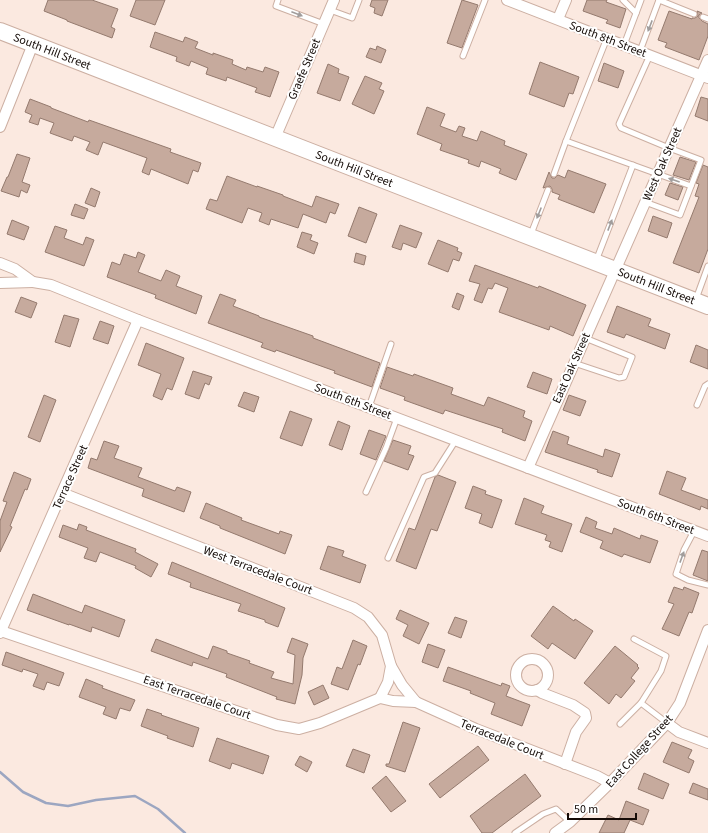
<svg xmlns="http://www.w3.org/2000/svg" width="708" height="833" font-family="'Source Sans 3',sans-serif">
  <rect width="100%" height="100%" fill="#fbe9e0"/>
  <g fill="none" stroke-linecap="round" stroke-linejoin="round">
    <!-- stream -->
    <path stroke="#9ca6c1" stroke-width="2.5" d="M0,772L23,792L46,803L68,806L96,800L135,796L158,809L185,833"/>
  </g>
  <!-- building -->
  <g fill="#c6aa9d" stroke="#947a6e">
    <path d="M48,0H92L118,9L111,27L115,29L112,38L67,21V20L44,11Z"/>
    <path d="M136,0H165L155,25L130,16Z"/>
    <path d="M372,0H388L382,16L374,13L375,8L370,6Z"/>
    <path d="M462,0L478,5L462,48L447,43Z"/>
    <path d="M587,0H607L606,2L626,9L620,28L606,23L608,20L583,11Z"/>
    <path d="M669,11L692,19V18H695L698,16L697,11L702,13L699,15V18L702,21L708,24V36L699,60L665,47L667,43L658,40Z"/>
    <path d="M155,32L183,42L185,37L198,42L195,48L213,55V53L233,60L232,64L246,70L247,67L263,72L265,67L279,72L270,97L255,92L257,88L227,77L226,81L206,74L208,68L191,61L189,66L176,61L177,57L150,47Z"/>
    <path d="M377,46L386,50L381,63L366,57L370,48L376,50Z"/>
    <path d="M540,62L579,77L573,94L569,93L564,107L529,94Z"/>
    <path d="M604,63L624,71L618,88L598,81Z"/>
    <path d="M328,64L339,69L338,73L349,77L340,101L317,93Z"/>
    <path d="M365,76L382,83L379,89L384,91L374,114L352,104Z"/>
    <path d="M701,97L708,99V121L695,116Z"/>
    <path d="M30,99L51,107V108L88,122L89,120L171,149L170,152L201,163L198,172L193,170L188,184L151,169L149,175L142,172L147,158L103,142L98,155L86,150L90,142L74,136L72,141L50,133L54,123L40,118L38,125L29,122L32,115L25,112Z"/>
    <path d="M427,107L445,114L440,126L456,132L459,126L465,128L462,136L477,141L481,131L505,141L504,145L527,154L516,180L499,173L501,169L481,161L479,167L468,163L469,160L440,150L442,144L417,134Z"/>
    <path d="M17,154L30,158L22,182L30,185L27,193L21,190L19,197L1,191L7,177H8Z"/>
    <path d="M680,157L696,162L689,180L673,175Z"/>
    <path d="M703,165L708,167V249L699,273L673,263L699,197L695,196L699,184L696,183Z"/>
    <path d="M568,170L606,184L594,213L558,199L560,195L552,192V189L550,186L543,188L549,172L552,178H555L558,175L565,178Z"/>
    <path d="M227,176L257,187V186L283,195V196L312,207L316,196L339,204L335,214L330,212L326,223L303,214L298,228L271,219L269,225L259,221L262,213L248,208L242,223L206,209L210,199L217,201Z"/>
    <path d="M670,183L683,187L678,200L665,195Z"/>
    <path d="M91,188L100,192L95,207L85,203Z"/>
    <path d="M75,204L88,209L84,219L71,215Z"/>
    <path d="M359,207L377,214L366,243L348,236Z"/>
    <path d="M653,216L672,223L667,238L648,231Z"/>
    <path d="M12,220L29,227L24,240L7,234Z"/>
    <path d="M400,225L422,233L416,248L403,243L401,250L392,247Z"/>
    <path d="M55,226L67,230L64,238L83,245L86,237L94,240L84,266L45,252Z"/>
    <path d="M302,232L312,235L310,240L318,243L314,254L297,247Z"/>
    <path d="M438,240L458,248L457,251L462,253L459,261L453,259L448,272L428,264Z"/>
    <path d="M138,252L145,255L138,272L161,281L166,270L180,276L176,286L202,296L196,314L155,298L156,295L107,277L112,262L120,265L124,254L136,258Z"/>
    <path d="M356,253L366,256L364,265L354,262Z"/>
    <path d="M475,265L538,288L539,286L586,305L573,336L550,326L549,330L499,312L508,288L495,283L492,289L488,288L482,303L474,300L480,284L469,281Z"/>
    <path d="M457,293L464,296L459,310L452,307Z"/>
    <path d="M220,294L236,300L233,306L259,316V317L313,336V338L380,363L372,387L334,373L335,371L276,350L275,352L261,347L263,343L208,323Z"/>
    <path d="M21,297L37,303L31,318L15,312Z"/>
    <path d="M617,306L651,319L648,326L670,334L665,349L626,334L624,338L607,332Z"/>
    <path d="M64,315L79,319L70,347L55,342Z"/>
    <path d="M100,321L114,326L108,344L93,339Z"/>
    <path d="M146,343L184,358L172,390L167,388L162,400L153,396L161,374L138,365Z"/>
    <path d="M696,345L708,350V369L690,362Z"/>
    <path d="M387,367L413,376L414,374L453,388L451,394L484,406L488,397L525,411L523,417L532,421L525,441L502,432L503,429L445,410L443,414L404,400L405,397L380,388Z"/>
    <path d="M193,371L212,377L209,385L205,383L199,399L185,394Z"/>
    <path d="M533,372L552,379L547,394L527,387Z"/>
    <path d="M244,392L259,397L254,412L238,406Z"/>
    <path d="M44,395L56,400L40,442L28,437Z"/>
    <path d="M569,395L586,401L580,416L563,410Z"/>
    <path d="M290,411L312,419L302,446L280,438Z"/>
    <path d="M338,421L350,426L342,450L329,445Z"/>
    <path d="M369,430L386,436L376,460L360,454Z"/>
    <path d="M553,431L569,437L567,444L603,457L605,449L620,454L612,477L597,472L598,470L545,452Z"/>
    <path d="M393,440L411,446L408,454L414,456L408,470L384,461Z"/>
    <path d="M104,441L119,446L114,458L142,468L138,477L175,491L177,487L191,492L184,512L142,496L144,489L88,468L91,458L97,460Z"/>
    <path d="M667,471L686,478L681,490L708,500V509L701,506L700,510L659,494Z"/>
    <path d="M14,472L31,479L27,490L25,489L10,526L12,527L0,552V521L7,502L3,501Z"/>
    <path d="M438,475L456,482L437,531L431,529L416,569L396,561L409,528L415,530L435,477Z"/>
    <path d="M473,486L486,491L485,494L502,500L492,528L479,523L482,514L465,508Z"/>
    <path d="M524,498L544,506L541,513L572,524L562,552L549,547L551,542L545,540L547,535L515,524Z"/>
    <path d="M206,503L242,518L241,520L279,534L280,531L292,535L285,554L220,528V526L200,518Z"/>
    <path d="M586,517L597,522L595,528L612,534L614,528L640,539L641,535L658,541L650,563L624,554L622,557L600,548L603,541L580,532Z"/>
    <path d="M79,524L87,527L86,530L136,549L135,552L158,564L151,577L135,568L136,566L100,552L96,562L84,558L88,548L59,537L63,525L77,530Z"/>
    <path d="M328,546L344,551L342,556L366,565L360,583L320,569Z"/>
    <path d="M702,550L708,552V581L693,575Z"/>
    <path d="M172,562L285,608L278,627L265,622V620L238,611L241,604L190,587L191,583L168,574Z"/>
    <path d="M674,587L683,590L684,587L699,593L692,613L689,612L679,636L662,629L674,604L668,602Z"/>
    <path d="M33,594L82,613L85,605L125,620L119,637L92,627L91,632L69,624V625L27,610Z"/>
    <path d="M553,606L574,621L575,619L593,631L575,659L552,643L548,649L531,636Z"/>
    <path d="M400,610L429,623L419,644L403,636L408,625L396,619Z"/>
    <path d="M455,617L467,621L461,638L448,633Z"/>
    <path d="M292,638L308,644L303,658L302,675L295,704L276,699L277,697L226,677L227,674L193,662L192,666L151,651L156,639L208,659L213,646L227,651V653L250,661L249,663L274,672L271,678L293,684L295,655L287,652Z"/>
    <path d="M353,640L367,646L360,665L358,664L348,690L331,684L337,667L342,669Z"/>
    <path d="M428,644L445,650L438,668L422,662Z"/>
    <path d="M615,646L638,665L637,666L639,668L631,678L635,681L621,698L616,694L609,704L584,683Z"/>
    <path d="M6,652L64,673L59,686L47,682L44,690L33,686L38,674L23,669L22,672L2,665Z"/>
    <path d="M448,667L501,686L502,683L510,686L506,696L530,705L522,726L491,714L495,703L470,693L471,691L443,681Z"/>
    <path d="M86,679L103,686L102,688L135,700L130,711L120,708L116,719L103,714L106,707L79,697Z"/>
    <path d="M323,685L329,698L314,705L308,692Z"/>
    <path d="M147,709L162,714L161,715L199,728L193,747L167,738L168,736L141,726Z"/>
    <path d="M403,722L420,728L405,772L386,766V764H389Z"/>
    <path d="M217,738L269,756L263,774L232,763L230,769L209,761Z"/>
    <path d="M672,742L692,750L688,758L694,761L689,773L663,762Z"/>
    <path d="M478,746L489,760L440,798L429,784Z"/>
    <path d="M353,749L370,755L364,773L346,766Z"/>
    <path d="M300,756L312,762L307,772L295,765Z"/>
    <path d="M644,773L669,784L663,799L638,789Z"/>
    <path d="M525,774L541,796L492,833H482L470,816Z"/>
    <path d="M386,776L406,801L391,812L372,788Z"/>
    <path d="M693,783L708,789V800L689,793Z"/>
    <path d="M626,801L649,810L643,825L630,820L624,833H599L608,815L619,820Z"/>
  </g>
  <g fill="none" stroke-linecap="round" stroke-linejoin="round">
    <!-- service casing -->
    <g stroke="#ccafa2" stroke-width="7">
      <g id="service">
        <path d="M278,0L276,6L324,24"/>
        <path d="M623,0L636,13"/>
        <path d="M659,0L694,14"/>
        <path d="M330,10L352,18L359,0"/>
        <path d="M703,17L708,19"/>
        <path d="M624,45L641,0"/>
        <path d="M640,51L659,0"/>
        <path d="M463,56L485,0"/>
        <path d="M566,141L607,38"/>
        <path d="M554,174L566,141L691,186"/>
        <path d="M645,202L680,215L701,160L669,148L621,128L619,124L650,55"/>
        <path d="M531,234L548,190"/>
        <path d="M596,261L633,165"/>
        <path d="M696,299L708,266"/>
        <path d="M574,363L619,378L624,377L632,357L585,338"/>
        <path d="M697,405L705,386L708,384"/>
        <path d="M369,407L391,344"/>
        <path d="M366,492L386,448L397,418"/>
        <path d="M694,531L684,550L676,574L688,580L708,585"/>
        <path d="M388,558L424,477L435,473L456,440"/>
        <path d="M634,639L666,656L661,671L641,703L667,723"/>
        <path d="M620,724L641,703"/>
        <path d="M515,833L543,814L556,809L570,822"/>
      </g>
    </g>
    <!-- minor casing -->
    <g stroke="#ccafa2" stroke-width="12">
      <g id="minor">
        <path d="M507,0L708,78"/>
        <path d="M558,19L566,0"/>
        <path d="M0,127L33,44"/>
        <path d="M275,138L334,0"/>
        <path d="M0,263L15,269L33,282L51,285L138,320L708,536"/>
        <path d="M0,283L33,282"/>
        <path d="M528,468L708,60"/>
        <path d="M62,493L354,608L368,617L382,635L391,666L388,682L380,698"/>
        <path d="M1,631L277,725L299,729L320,723L380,698L393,701L416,702L476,729L597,776L610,783"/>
        <path d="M0,633L138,320"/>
        <circle cx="532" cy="675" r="16"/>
        <path d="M391,666L402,685L416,702"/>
        <path d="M537,690L542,693L573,705L585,713L586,718L576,732L565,764"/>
        <path d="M667,723L679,732L708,743"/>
        <path d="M555,833L570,822L610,783L667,723L680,703L708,630"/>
      </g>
    </g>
    <!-- primary casing -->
    <g stroke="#ccafa2" stroke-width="18">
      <g id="primary">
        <path id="s1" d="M0,31L708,306"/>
      </g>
    </g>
    <!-- service -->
    <use href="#service" stroke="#fff" stroke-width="5"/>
    <!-- minor -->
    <use href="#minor" stroke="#fff" stroke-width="10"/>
    <!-- primary -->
    <use href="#primary" stroke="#fff" stroke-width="16"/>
  </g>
  <!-- one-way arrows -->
  <defs><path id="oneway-solid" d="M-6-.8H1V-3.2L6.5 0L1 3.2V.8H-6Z"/></defs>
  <g fill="#a19d9c">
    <use href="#oneway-solid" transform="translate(297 14) rotate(21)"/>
    <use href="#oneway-solid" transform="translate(650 26) rotate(111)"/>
    <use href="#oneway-solid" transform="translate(674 180) rotate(-161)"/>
    <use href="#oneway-solid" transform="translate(539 213) rotate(112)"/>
    <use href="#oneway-solid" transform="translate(610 225) rotate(-69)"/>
    <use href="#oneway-solid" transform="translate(682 557) rotate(-70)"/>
  </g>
  <g text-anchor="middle" stroke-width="4" stroke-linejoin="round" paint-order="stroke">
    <!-- street labels -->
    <g font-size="12" fill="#140b07" stroke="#fff">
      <text transform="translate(608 39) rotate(21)" y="4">South 8th Street</text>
      <text dy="4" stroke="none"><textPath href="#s1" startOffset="56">South Hill Street</textPath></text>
      <text transform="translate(304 69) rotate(-67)" y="4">Graefe Street</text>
      <text transform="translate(662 164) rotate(-66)" y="4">West Oak Street</text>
      <text dy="4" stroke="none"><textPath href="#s1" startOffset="380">South Hill Street</textPath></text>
      <text dy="4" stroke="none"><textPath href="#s1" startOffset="704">South Hill Street</textPath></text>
      <text transform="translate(571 368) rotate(-66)" y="4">East Oak Street</text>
      <text transform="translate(353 401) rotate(21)" y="4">South 6th Street</text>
      <text transform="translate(70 477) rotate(-66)" y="4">Terrace Street</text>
      <text transform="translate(656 516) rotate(21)" y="4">South 6th Street</text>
      <text transform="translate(258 570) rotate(21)" y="4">West Terracedale Court</text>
      <text transform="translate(197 697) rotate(19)" y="4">East Terracedale Court</text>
      <text transform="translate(502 739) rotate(22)" y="4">Terracedale Court</text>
      <text transform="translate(639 751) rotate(-48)" y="4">East College Street</text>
    </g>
  </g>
  <!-- scale -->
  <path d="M568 813v6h68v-6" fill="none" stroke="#140b07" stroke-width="2"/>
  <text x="574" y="813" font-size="12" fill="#140b07" stroke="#ffffff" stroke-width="3" paint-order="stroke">50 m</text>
</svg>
